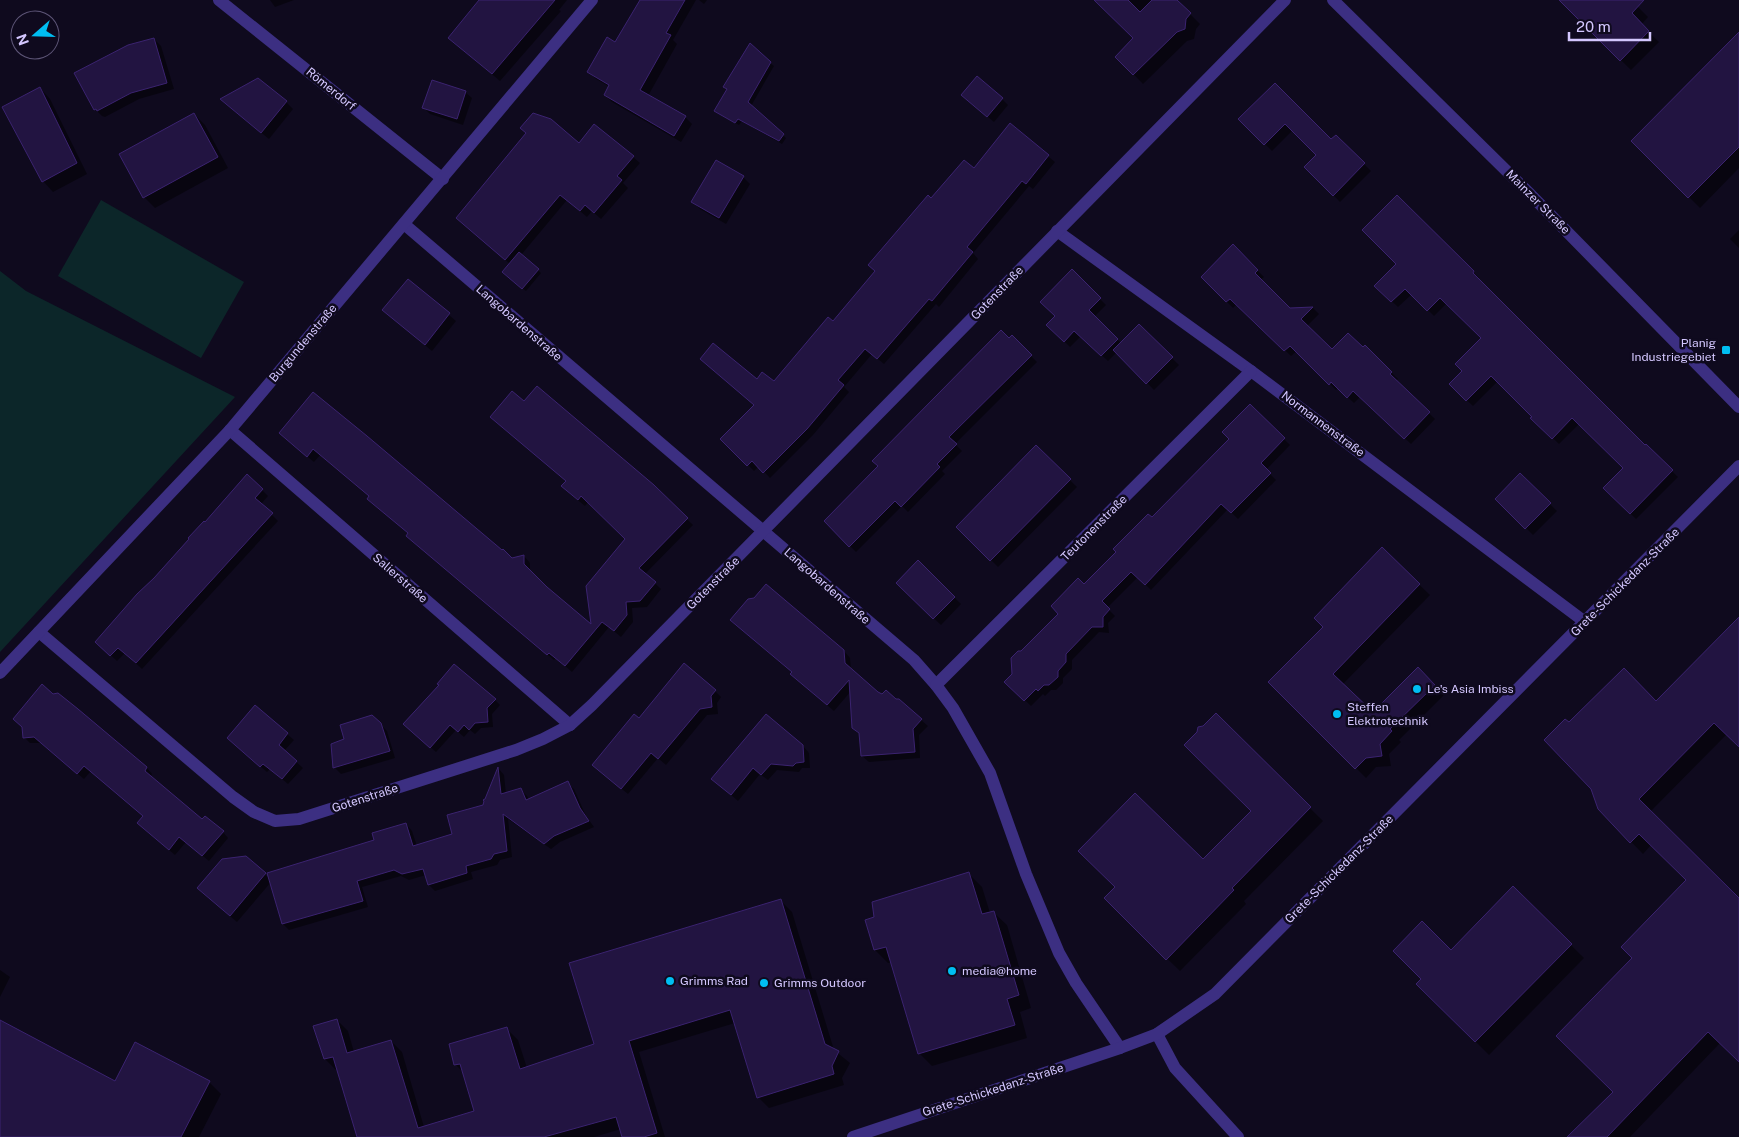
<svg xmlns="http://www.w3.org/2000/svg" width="1739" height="1137" font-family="'Public Sans',sans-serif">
  <rect width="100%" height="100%" fill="#0f0a1e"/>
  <!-- green -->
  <g fill="#0c2629">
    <path d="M101,200L244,282L201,358L58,276Z"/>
    <path d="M0,271L26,291L235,397L0,652Z"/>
  </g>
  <!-- shadow -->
  <g fill="#0007">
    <path d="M270,0H294L275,7Z"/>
    <path d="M479,0H567L559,10L561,11L500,81L449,38Z"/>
    <path d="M645,0H696L673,40L677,44L648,96L685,117L692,124L681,142L612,102L605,95L610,87L596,79L588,71L615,44Z"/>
    <path d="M699,0H707L704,4Z"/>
    <path d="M1102,0H1176L1200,24L1196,29L1194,39L1187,41L1143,84L1117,57L1135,38Z"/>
    <path d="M1570,0H1631L1648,17L1641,25L1659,42L1631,70L1565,5Z"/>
    <path d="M1739,34V168L1700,208L1633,141Z"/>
    <path d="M154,39L161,46L174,89L139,99L105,117L102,116L95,109Z"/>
    <path d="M770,63L774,66L751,106L786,138L782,144L742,121L739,125L719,114L728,90L725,87Z"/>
    <path d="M1275,84L1331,141L1336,136L1371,171L1340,202L1306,167L1317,155L1293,130L1272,151L1240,119Z"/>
    <path d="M40,88L50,99L87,174L53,192L43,181Z"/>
    <path d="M465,92L472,98L463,125L430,114L424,108Z"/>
    <path d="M1002,99L1008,105L994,122L969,101Z"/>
    <path d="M286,102L293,109L269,139L229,106Z"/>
    <path d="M194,114L205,125L228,168L155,208L144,197Z"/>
    <path d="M1010,125L1055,162L1033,189L1029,186L973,253L978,259L939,307L936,304L884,364L872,354L844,387L849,392L813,435L770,478L759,466L754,471L722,439L755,405L757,380L774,383L833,323L876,271L932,199L974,170Z"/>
    <path d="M579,145L633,157L640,163L623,183L628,188L601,219L592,211L587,217L567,200L521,255L541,273L526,291L506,275L510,264L465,224Z"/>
    <path d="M743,177L750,184L726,224L700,209L693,202Z"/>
    <path d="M1397,197L1479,278L1478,280L1645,447L1646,446L1678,477L1636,519L1605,488L1624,468L1579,424L1559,444L1532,418L1533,417L1498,381L1473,406L1450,384L1464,371L1482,338L1447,303L1434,316L1412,294L1398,307L1376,286L1397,264Z"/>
    <path d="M1739,230V248L1730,239Z"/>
    <path d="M1233,246L1264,277L1260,280L1290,309L1313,308L1319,314L1307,326L1332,350L1363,349L1365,347L1398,379L1396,381L1435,419L1411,444L1361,396L1354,403L1338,388L1336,390L1297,351L1291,356L1237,304L1233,308L1202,277Z"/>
    <path d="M1072,271L1106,305L1094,317L1121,343L1139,326L1179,365L1154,390L1117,352L1108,361L1081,336L1070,347L1048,325L1056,316Z"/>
    <path d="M408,280L456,321L432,351L391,317Z"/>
    <path d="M1012,337L1037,362L955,444L962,451L942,471L945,474L908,512L902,506L856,552L825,521Z"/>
    <path d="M313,394L512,559L524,556L530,563V571L547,588L592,627L626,539L589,501L585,506L569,493L567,481L524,403L653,486L693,525L645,574L661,589L647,607L632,608L633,622L621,637L609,627L572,672L556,658L554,660L414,542L410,534L371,497L320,455L314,462L287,440Z"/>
    <path d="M1250,406L1290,445L1266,470L1276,480L1238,519L1228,509L1151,590L1138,577L1107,608L1115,616L1108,623L1109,633L1099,632L1072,660V669L1063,678V683L1056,690H1051L1045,696L1043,694L1031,706L1006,682L1013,675L1022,652L1060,614L1084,586L1231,439Z"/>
    <path d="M1036,447L1077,487L998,567L958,527Z"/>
    <path d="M1520,475L1557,511L1533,535L1497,499Z"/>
    <path d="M262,490L268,496L261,504L278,521L142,669L125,653L117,661L103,648L155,579Z"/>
    <path d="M1382,549L1430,595L1343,684L1373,714L1418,669L1444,695L1399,740L1401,742L1389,754L1391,766L1376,767L1366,778L1270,682L1324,627Z"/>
    <path d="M918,562L961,604L941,625L897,583Z"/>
    <path d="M1739,619V746L1727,734L1650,812L1739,899V1061L1720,1043L1630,1137H1582L1614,1092L1634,958L1688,881L1651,845L1643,854L1599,809L1569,724L1656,702Z"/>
    <path d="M844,651L850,658L851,670L878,693L921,720L928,726L919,735L920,758L869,762L862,756L860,735L854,728L851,691L834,711L798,680Z"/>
    <path d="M440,685L495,700L500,705L492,714L493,727L481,728L475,734L470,730L464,737L456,730L436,752L410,729Z"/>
    <path d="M715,691L721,697L717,703L718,714L707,715L666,765L658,758L628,794L600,771L639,720Z"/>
    <path d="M53,695L77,710L147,768L152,774L150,777L203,820L223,832L228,838L209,861L186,842L175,855L144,829V816L91,771L84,779L41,743H30L24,737Z"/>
    <path d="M255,707L294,740L284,751L303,768L288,784L270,769L267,772L234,744Z"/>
    <path d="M1216,715L1323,821L1244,901L1246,904L1180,971L1105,898L1203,861L1253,812L1204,727Z"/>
    <path d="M380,724L387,731L395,758L341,774L334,767L346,740Z"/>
    <path d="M803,746L809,753L810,768H802L799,772L777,770L768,780L760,774L738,801L713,779Z"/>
    <path d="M499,769L504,775L506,794L521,790L527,796L529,800L567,783L574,789L586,816L594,827L560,842L551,849L508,819L512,857L500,860L497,865L471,872L473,879L435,891L429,885L426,875L409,880L401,876L362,887L368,907L289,930L283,924L271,882L237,922L205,895L245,857L270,879L376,841L406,824L412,831L417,846L454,835L484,806Z"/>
    <path d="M969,874L982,887L990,913L993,912L1007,925L1031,1008L1020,1012L1027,1038L932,1066L919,1053L892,962L888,963L875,950Z"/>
    <path d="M1513,888L1584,958L1489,1055L1418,984Z"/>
    <path d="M781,901L792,912L834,1050L850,1063L842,1078L844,1085L769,1108L758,1097L735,1023L639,1052L665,1137H623L621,1129L594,1137H359L338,1069L336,1070L325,1059L337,1020L348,1031L354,1052L391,1041L402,1052L424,1127L476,1111L465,1074L456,1065L507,1029L518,1040L527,1068L596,1045Z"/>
    <path d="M0,970L10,977L0,997Z"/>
    <path d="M0,1066L115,1083L209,1082L221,1094L199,1137H0Z"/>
  </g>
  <!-- building -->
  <g fill="#221441" stroke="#3b2370">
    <path d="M479,0H555L492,74L448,38Z"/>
    <path d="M640,0H685L666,33L671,35L640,90L686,116L674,136L604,95L609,85L587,72L607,37L615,42Z"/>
    <path d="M1094,0H1128L1140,12L1152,0H1177L1191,13L1186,19L1185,29L1177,32L1133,75L1115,57L1133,38Z"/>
    <path d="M1559,0H1644L1632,13L1649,31L1620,61Z"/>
    <path d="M1739,32V147L1688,198L1631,141Z"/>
    <path d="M154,38L167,83L131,93L97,111L96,109L94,110L74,73L128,45Z"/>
    <path d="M750,43L771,62L748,102L784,134L779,141L738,119L735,123L714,111L727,89L723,87Z"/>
    <path d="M977,76L1003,98L987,117L961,95Z"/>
    <path d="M258,78L287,101L261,133L220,99Z"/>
    <path d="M432,80L466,91L457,119L422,108Z"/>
    <path d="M1275,83L1331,139L1336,135L1365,163L1333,196L1304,167L1316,155L1285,124L1264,145L1238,119Z"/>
    <path d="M40,87L77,163L42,182L2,107Z"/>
    <path d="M194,113L218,157L143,198L119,154Z"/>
    <path d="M533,113L551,119L579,143L594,124L634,156L617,176L622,180L594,213L585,205L580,211L560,195L505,260L456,218L526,133L520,128Z"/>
    <path d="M1010,123L1049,155L1026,184L1022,181L967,247L973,252L932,301L929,299L877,359L865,349L838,380L844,385L807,429L763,473L752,461L747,466L720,439L754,405L700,359L713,343L757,379L762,372L774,381L828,317L833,321L875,271L868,265L928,195L931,198L964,160L974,168Z"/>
    <path d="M716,160L744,176L719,218L691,202Z"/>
    <path d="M1397,195L1474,271L1473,273L1645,445L1646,444L1673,470L1630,514L1603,488L1623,468L1572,418L1552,439L1530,418L1532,417L1491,376L1466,401L1449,384L1462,371L1455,364L1481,338L1440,298L1427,311L1405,289L1391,302L1374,286L1396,264L1362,230Z"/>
    <path d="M1233,244L1258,270L1255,273L1290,308L1313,307L1301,319L1332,349L1348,333L1363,347L1365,345L1392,372L1390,374L1430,412L1404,439L1353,391L1347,398L1331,382L1329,385L1290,346L1284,351L1230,299L1226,302L1201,277Z"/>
    <path d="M519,252L539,269L522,289L502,272Z"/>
    <path d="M1072,269L1101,298L1089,310L1118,339L1101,356L1074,331L1064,342L1046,325L1055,316L1040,302Z"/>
    <path d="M408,279L450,313L425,345L382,310Z"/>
    <path d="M1139,324L1173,357L1146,384L1113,350Z"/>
    <path d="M1001,330L1009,338L1012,335L1032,355L949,437L957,444L937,464L940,467L901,507L895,501L849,547L824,521L878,466L872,461Z"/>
    <path d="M537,386L654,485L688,518L639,568L656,582L640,601L626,602L627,615L614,631L602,622L565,666L549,653L547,655L406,536L408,533L367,499L369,496L313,449L307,457L279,433L313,392L367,436L502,550L503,549L512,558L524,555V564L547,587L591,624L586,586L625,539L581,496L578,500L561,486L566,481L490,417L512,391L524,401Z"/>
    <path d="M1250,404L1285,438L1261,463L1271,473L1231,513L1221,504L1145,585L1131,572L1102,601L1110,609L1103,617V627H1092L1066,654V662L1058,671V677L1049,685H1044L1038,691L1036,689L1024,701L1004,682L1012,674L1011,658L1018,651H1021L1058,614L1051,606L1078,578L1084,584L1116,552L1113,549L1148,514L1152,517L1229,439L1222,432Z"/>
    <path d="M1036,445L1071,479L990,561L956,527Z"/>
    <path d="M1520,473L1551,503L1525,529L1495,499Z"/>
    <path d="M247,474L263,489L255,498L273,513L136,663L118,648L110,656L95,642L137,594L154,578L189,539L188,538L204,521L205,522Z"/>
    <path d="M1382,547L1420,584L1333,674L1373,712L1418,667L1435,685L1390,729L1392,731L1380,744L1382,756L1366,758L1355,769L1268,682L1323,627L1314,618Z"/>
    <path d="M918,560L955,597L933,619L896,583Z"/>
    <path d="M766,584L844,650L845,663L878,692L882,694L886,690L896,699H899L922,719L913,729L915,752L861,756L859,733L852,728L849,680L827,705L790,674L792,672L730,620L748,599L754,598Z"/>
    <path d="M1739,617V747L1714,723L1639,799L1739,898V1062L1708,1032L1607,1137H1567L1613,1092L1556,1036L1632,958L1621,947L1686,880L1639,834L1630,843L1598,809L1591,789L1544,740L1565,719L1569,722L1624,668L1656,701Z"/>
    <path d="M684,663L716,690L711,696L712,707L700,709L658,759L651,753L621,789L592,765L634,714L639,718Z"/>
    <path d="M454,664L496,699L487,708L488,722L475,723L469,730L464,725L458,732L450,725L430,748L403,724L439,685L437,684Z"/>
    <path d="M42,684L53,694L58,693L78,709L147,767L145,771L202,819L205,816L224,831L202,856L179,837L169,850L137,823L143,816L84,766L77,774L34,737L23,738L22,727L13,719Z"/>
    <path d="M255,705L288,733L279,745L297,761L282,779L263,764L260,767L227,738Z"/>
    <path d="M1216,713L1311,807L1232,888L1234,890L1166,960L1104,898L1115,887L1078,851L1135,793L1203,859L1251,811L1184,745L1197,732L1198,727L1203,726Z"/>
    <path d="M766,714L803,745L804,762L796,763L793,766L771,764L761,775L753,768L731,795L711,779Z"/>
    <path d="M372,715L381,723L390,751L333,768L331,744L344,739L340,725Z"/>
    <path d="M498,767L501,794L521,788L526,800L568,781L580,808L589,821L554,836L544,844L503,814L507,851L494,854L491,859L466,866L467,873L428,885L423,869L402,874L394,870L357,881L363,901L282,924L267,873L374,840L372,833L406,823L413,846L452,834L447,815L483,805L484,801L483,800L485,799Z"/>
    <path d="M246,856L266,873L230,916L197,888L222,859Z"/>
    <path d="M969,872L982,914L994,911L1019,995L1007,999L1015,1025L918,1054L886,947L874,950L865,920L874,917L872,902Z"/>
    <path d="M1513,886L1572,944L1475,1042L1416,984L1421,979L1393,951L1422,921L1451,950Z"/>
    <path d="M781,899L825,1044L839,1051L832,1066L834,1074L757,1098L730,1010L629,1041L657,1133L644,1137H622L616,1117L544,1137H357L333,1057L324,1059L313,1026L337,1019L347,1053L391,1040L418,1128L474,1111L460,1064L454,1065L449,1044L507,1027L520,1069L594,1044L569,963Z"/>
    <path d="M0,1020L115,1081L135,1042L210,1081L181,1137H0Z"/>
  </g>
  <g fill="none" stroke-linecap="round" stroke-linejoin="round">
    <!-- minor -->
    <g stroke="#3c2f82" stroke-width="12">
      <path d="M219,0L443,179"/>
      <path d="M1333,0L1529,193L1739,407"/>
      <path d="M404,224L914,660L936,685L953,708L990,773L1026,874L1059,953L1076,983L1120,1048"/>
      <path d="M1057,231L1251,371L1585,622"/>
      <path d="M230,430L570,725"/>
      <path d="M39,632L233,797L254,812L275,821L299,819L516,750L543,739L570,725L592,705L1285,0"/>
      <path d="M0,673L230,430L592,0"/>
      <path d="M936,685L1251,371"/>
      <path d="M1157,1034L1175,1068L1238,1137"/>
      <path d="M853,1137L1120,1048L1157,1034L1215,994L1739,466"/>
    </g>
  </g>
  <!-- markers -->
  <g fill="#00bef2" stroke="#0f0a1e" stroke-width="2">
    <rect x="1721" y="345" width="10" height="10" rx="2.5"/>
    <circle cx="1417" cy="689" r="5"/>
    <circle cx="1337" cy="714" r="5"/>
    <circle cx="952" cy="971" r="5"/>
    <circle cx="670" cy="981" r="5"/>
    <circle cx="764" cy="983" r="5"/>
  </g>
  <g text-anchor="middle" stroke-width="5" stroke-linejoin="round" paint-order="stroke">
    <!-- street labels -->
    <g font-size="12" fill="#d4c7ff" stroke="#0f0a1e">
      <text transform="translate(331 89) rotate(39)" y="4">Römerdorf</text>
      <text transform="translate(1538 202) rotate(45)" y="4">Mainzer Straße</text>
      <text transform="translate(997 293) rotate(-46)" y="4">Gotenstraße</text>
      <text transform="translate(519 323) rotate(41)" y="4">Langobardenstraße</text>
      <text transform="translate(303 343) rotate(-50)" y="4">Burgundenstraße</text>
      <text transform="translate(1323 424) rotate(37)" y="4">Normannenstraße</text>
      <text transform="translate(1094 528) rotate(-45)" y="4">Teutonenstraße</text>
      <text transform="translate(400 578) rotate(41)" y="4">Salierstraße</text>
      <text transform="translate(1625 582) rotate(-45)" y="4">Grete-Schickedanz-Straße</text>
      <text transform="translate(713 583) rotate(-45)" y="4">Gotenstraße</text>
      <text transform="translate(827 586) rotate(41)" y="4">Langobardenstraße</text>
      <text transform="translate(365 798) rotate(-18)" y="4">Gotenstraße</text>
      <text transform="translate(1339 869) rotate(-45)" y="4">Grete-Schickedanz-Straße</text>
      <text transform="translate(993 1090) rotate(-18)" y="4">Grete-Schickedanz-Straße</text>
    </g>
    <!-- poi labels -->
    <g font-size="12" fill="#d4c7ff" stroke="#0f0a1e" text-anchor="start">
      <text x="1716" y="347" text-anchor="end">Planig<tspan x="1716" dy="14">Industriegebiet</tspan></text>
      <text x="1427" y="693">Le's Asia Imbiss</text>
      <text x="1347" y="711">Steffen<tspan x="1347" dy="14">Elektrotechnik</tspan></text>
      <text x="962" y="975">media@home</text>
      <text x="680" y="985">Grimms Rad</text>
      <text x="774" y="987">Grimms Outdoor</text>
    </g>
  </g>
  <!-- north arrow -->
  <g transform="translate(35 35) rotate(250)"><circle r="24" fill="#0f0a1e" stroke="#5e5678"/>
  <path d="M0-4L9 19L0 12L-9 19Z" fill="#00bef2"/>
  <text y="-8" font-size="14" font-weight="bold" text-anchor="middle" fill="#d4c7ff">N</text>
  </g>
  <!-- scale -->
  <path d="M1569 32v8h81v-8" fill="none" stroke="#d4c7ff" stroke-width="2.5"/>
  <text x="1576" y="32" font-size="15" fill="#d4c7ff" stroke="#0f0a1e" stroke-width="4" paint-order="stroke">20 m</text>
</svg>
